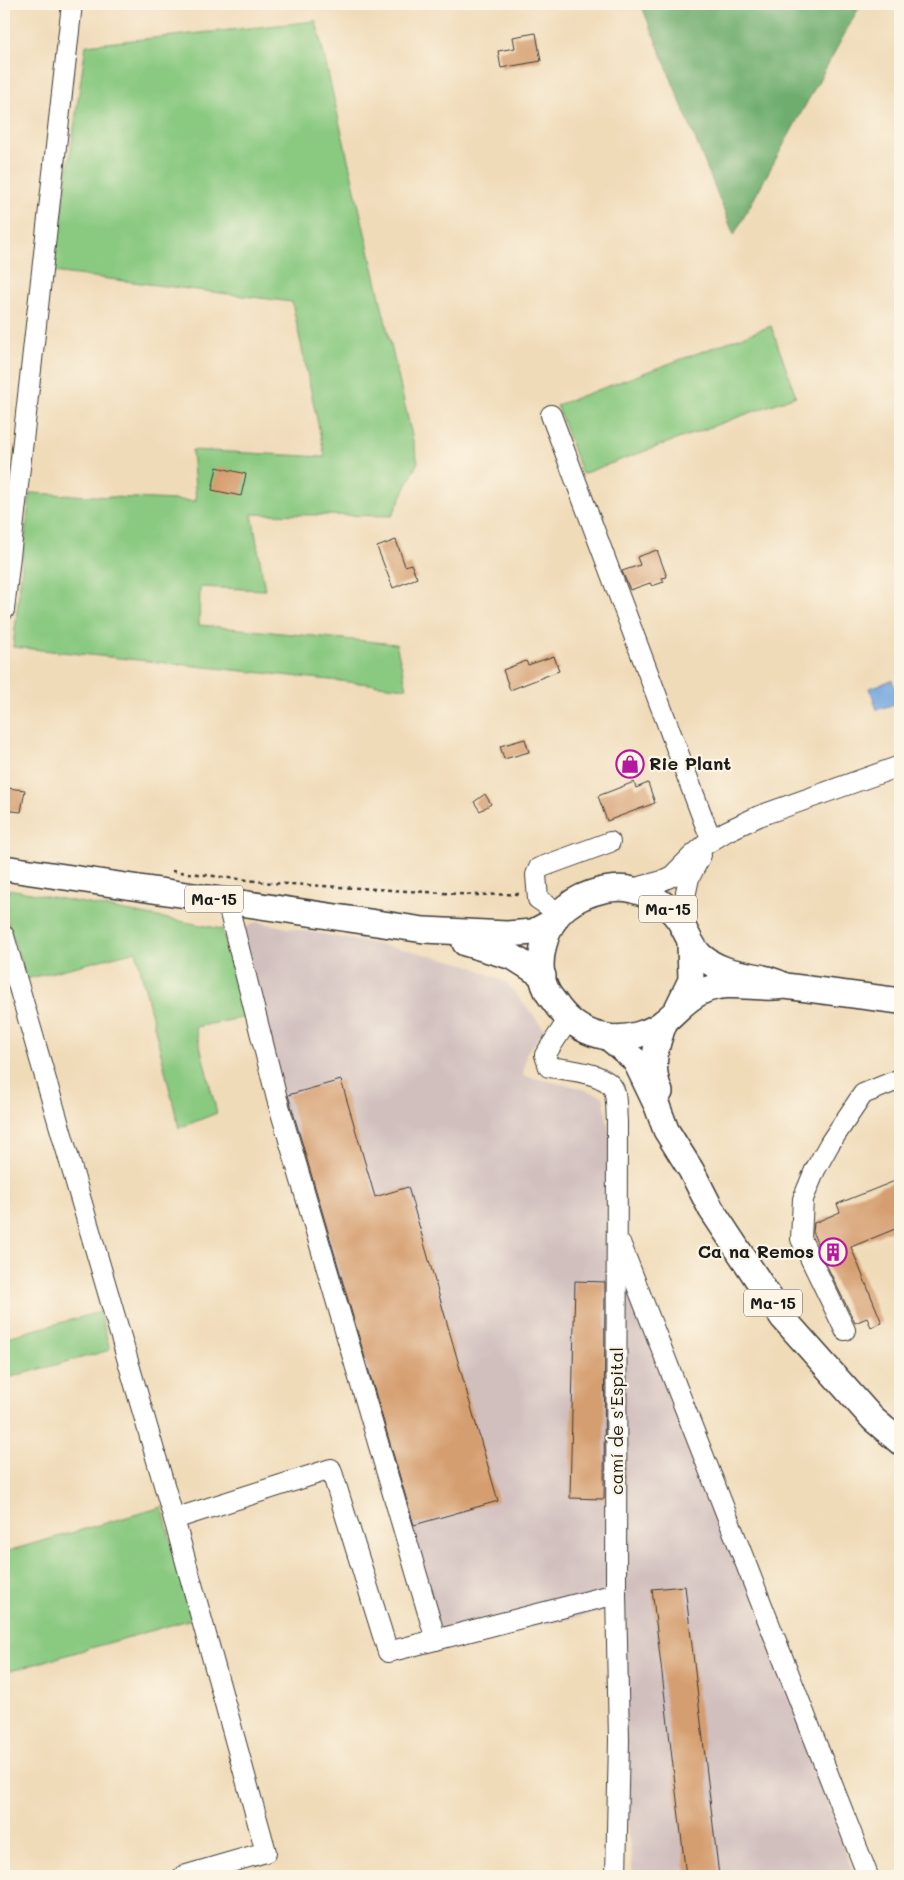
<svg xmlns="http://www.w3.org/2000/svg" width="904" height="1880" font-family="Mali,sans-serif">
  <rect width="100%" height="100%" fill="#fcf5e5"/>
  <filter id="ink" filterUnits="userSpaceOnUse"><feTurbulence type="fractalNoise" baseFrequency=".02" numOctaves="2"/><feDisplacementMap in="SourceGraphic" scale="10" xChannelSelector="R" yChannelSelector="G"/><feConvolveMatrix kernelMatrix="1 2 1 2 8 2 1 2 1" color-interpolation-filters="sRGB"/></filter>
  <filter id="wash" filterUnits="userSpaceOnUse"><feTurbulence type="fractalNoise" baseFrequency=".0096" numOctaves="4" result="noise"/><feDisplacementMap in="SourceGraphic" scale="20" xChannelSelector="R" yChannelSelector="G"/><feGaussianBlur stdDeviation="1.12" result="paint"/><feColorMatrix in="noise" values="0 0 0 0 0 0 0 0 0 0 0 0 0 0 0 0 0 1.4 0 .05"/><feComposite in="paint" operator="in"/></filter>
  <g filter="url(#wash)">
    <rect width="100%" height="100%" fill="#f0dbb9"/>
    <!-- industrial -->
    <path fill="#d1bfbe" d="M256,922L412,951L469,965L507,983L545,1030L526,1053L523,1076L577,1087L603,1096L628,1237L854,1876H633L607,1611L440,1646L232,935Z"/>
    <!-- green -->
    <g fill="#89c980" stroke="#52724e">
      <path d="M316,21L418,462L392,516L252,514L265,590L200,587L199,625L396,644L407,688L13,647L30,493L196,501L192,450L325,457L292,302L53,272L86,45Z"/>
      <path d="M771,326L796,396L582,474L557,405Z"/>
      <path d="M9,889L222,929L247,1017L195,1027L217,1113L179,1128L136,951L26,979L6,915Z"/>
      <path d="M100,1312L110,1350L4,1379V1338Z"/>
      <path d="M162,1507L192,1619L4,1673V1552Z"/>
    </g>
    <!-- forest -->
    <path fill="#6ead6e" stroke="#456445" d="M641,4H861L734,235Z"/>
    <!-- water -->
    <path fill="#72a5de" stroke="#47607d" d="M892,680L900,702L877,710L870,688Z"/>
    <g id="blocks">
      <!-- building -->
      <g fill="#d59e70">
        <path d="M536,33L541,61L501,68L498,51L515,48L513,37Z"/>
        <path d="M217,467L246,474L241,496L212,490Z"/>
        <path d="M396,540L405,566L411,564L417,578L393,588L377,547Z"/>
        <path d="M657,550L667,577L662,578L664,582L652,586L650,583L630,590L622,571L640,565L637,557Z"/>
        <path d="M554,656L559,671L510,690L503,670L526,661L528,665Z"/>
        <path d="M525,739L529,752L504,759L500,746Z"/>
        <path d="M634,782L636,788L648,783L655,803L607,821L598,796Z"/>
        <path d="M7,788L25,790L21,812L4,810V797Z"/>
        <path d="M485,794L491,804L480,811L474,802Z"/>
        <path d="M341,1080L375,1197L408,1187L498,1501L414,1525L288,1095Z"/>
        <path d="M900,1179V1227L851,1247L882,1323L871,1327L867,1318L855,1323L823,1258L813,1233L814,1223L840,1212L837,1204Z"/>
        <path d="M575,1281L605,1282L604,1499L570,1498Z"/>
        <path d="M685,1586L719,1876H686L652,1589Z"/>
      </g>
    </g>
  </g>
  <g filter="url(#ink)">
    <use href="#blocks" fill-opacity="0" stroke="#3c3934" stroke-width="1"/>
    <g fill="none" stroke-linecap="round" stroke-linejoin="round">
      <!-- minor casing -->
      <g stroke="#3c3934" stroke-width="22">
        <g id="minor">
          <path d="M551,415L705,824L712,840"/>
          <path d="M4,610L72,4"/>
          <path d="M632,889L659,882L672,876L691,857L706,844L727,831L759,816L900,766"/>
          <path d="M227,901L277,1099L436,1640"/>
          <path d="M560,914L538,899L536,875L539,868L610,842"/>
          <path d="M683,926L686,892L689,878L701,855"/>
          <path d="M4,936L174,1519L331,1469L388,1652L616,1594"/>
          <path d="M568,1020L545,1055L549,1067C566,1070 606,1072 614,1090C617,1099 616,1112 617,1121L616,1594L619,1740L616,1876"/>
          <path d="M621,1245L868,1876"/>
          <path d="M845,1330L801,1239L803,1199L815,1170L830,1143L863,1094L900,1079"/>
          <path d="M174,1519L266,1852L183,1876"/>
        </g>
      </g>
      <!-- major casing -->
      <g stroke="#3c3934" stroke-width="28">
        <g id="major">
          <path d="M4,868L424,930L507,934L533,932L554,921"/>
          <path d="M465,943L513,957L543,976"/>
          <path d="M785,986C758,971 728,979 701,956C692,947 689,938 683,927C674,908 653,895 633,890C623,887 614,888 603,890C590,893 577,898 566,907C544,925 534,966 547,991C550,997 555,1002 558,1007C571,1024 586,1034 608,1037C626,1040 651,1033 665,1021C678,1010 687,998 703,991C730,979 758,991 785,986L900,1001"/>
          <path d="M677,1009L691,980L690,943"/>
          <path d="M609,1038L635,1060L657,1106L666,1130L691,1170L711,1209L783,1318L873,1419L900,1442"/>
          <path d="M660,1092C649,1067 656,1045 665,1021"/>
        </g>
      </g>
      <!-- path -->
      <g stroke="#3c3934" stroke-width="2.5" stroke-dasharray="4 4" stroke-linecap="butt">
        <path d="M896,4L900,16"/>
        <path d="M172,871L272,883L477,895L520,894"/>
      </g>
      <!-- minor -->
      <use href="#minor" stroke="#fff" stroke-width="20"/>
      <!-- major -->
      <use href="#major" stroke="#fff" stroke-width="25"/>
    </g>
  </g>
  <!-- icons -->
  <defs>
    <g id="shop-ring" transform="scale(1.4375)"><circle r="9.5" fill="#fcf5e5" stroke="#b5179e" stroke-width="1.5"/><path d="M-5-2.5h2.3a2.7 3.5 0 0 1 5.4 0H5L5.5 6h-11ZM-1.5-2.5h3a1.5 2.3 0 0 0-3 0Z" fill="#b5179e"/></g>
    <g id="building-ring" transform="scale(1.4375)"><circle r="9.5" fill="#fcf5e5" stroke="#b5179e" stroke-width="1.5"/><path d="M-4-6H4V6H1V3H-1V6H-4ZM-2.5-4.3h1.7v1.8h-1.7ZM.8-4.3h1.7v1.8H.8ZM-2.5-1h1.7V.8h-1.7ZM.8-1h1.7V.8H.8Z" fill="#b5179e"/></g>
  </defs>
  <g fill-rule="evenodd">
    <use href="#shop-ring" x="630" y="764"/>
    <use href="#building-ring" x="833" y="1252"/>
  </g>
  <g text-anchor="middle" stroke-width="4.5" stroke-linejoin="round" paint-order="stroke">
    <!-- shield labels -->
    <g fill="#fcf5e5" stroke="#5f5d58" stroke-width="1">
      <rect x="185" y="885.5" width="58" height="27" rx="4"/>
      <rect x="639" y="895.5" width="58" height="27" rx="4"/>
      <rect x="744" y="1289.5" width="58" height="27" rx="4"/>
    </g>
    <g font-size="16" font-weight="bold" fill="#1c1c1c">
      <text x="214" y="905">Ma-15</text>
      <text x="668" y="915">Ma-15</text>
      <text x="773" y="1309">Ma-15</text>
    </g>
    <!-- poi labels -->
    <g font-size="18" font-weight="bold" fill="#1c1c1c" stroke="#fcf5e5" text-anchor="start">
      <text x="649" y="770">Rie Plant</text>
      <text x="814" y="1258" text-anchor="end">Ca na Remos</text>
    </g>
    <!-- street labels -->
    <g font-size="18" fill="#1c1c1c" stroke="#fcf5e5">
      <text transform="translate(617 1421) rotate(-90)" y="6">camí de s'Espital</text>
    </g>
  </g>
  <!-- margin -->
  <rect width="904" height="1880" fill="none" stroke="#fcf5e5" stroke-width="20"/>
</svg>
